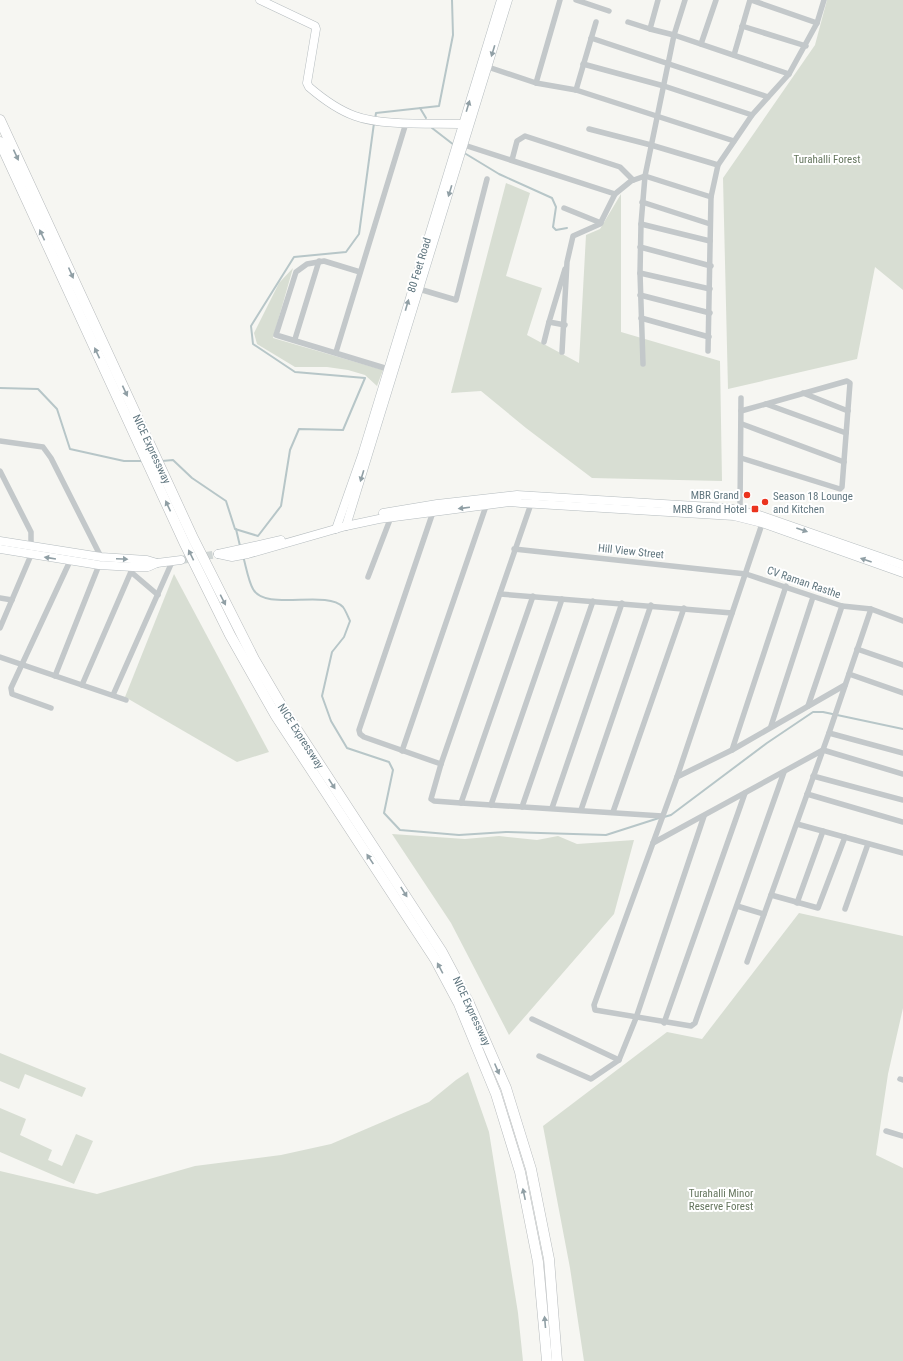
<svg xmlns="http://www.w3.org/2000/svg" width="903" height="1361" font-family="'Roboto Condensed',sans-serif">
  <rect width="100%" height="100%" fill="#f6f6f2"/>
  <!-- green -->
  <g fill="#d8ded3">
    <path d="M827,0H903V290L875,267L857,359L728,389L723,178L815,45Z"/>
    <path d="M506,183L530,193L506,276L542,288L527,335L579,363L586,235L600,229L621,194V332L720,361L722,481L592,478L526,428L481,391L451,393Z"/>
    <path d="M293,268L273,338L383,370L377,386L365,375L348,370L327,367H295L257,344L254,333L279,283Z"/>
    <path d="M174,574L269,752L237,762L125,697Z"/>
    <path d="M392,834L465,839L499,836L537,840L558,836L577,844L634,840L614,914L509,1035L451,923Z"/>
    <path d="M799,913L903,936V1008L888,1074L876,1155L903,1168V1361H584L570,1268L543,1126L667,1032L702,1039Z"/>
    <path d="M0,1053L86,1088L82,1097L25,1074L19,1089L0,1081Z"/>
    <path d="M468,1072L489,1132L518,1313L523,1361H0V1171L97,1194L195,1166L281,1155L331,1144L429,1102L456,1080Z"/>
    <path d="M0,1108L26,1119L20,1135L52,1150L48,1160L62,1166L76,1134L93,1141L74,1184L0,1152Z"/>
  </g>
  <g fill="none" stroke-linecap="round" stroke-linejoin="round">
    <!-- stream -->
    <g stroke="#b7c6c8" stroke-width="2">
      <path d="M420,108L426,118"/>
      <path d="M375,119L376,113L439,106L453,35L452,0"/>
      <path d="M432,128L454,145"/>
      <path d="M466,154L499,174L552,198L556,207L553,227L556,230L567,228"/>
      <path d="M0,388L38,389L57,409L70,449L124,461H143"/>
      <path d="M162,461L173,460L192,478L226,501L235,529L258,536L281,506L290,450L299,429L343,430L365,378L295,372L253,344L251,326L294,257L346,252L359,234L374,123"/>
      <path d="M236,529L240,546"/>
      <path d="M243,556C246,566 248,580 253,589C265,612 326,589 343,607C346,611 348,617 350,621L344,637L332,652L322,696L331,721L347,748L389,762L393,770L384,813L400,830L459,835L506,832L606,835L659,818"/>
      <path d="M664,817L671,815L767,743L813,712H823L903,729"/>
    </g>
    <!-- secondary-tunnel -->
    <path stroke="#d0d6d5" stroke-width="8" stroke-dasharray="8 4" stroke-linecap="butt" d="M181,560L218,554"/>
    <!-- secondary casing -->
    <g stroke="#b5bcbf" stroke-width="9">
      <g id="secondary">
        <path d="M260,0L315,26L316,29L307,83L309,87C323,99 338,110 355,116C381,126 435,123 463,124"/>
        <path d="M383,513L437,504L517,495L728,508L759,515L903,565"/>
        <path d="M346,526L508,0"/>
        <path d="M336,529L362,455L501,0"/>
        <path d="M0,541L101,557L147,560L157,563"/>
        <path d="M0,549L99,565L133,567H148L157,563L181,560"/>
        <path d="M218,554L232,557L248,554L346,526L379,519L510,502L521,503L734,516L762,523L903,573"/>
        <path d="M218,554L281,540"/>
      </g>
    </g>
    <!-- highway casing -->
    <g stroke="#b6babc" stroke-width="11">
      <g id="highway">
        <path d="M0,120L193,538L254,659L284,710L442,952L468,1001L506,1088L531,1169L549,1259L557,1361"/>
        <path d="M0,142L184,542L230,635L276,716L435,959L459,1004L496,1094L520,1172L538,1262L547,1361"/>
      </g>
    </g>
    <!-- street -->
    <g stroke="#c3c8ca" stroke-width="5.5">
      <path d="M576,0L609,11"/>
      <path d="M658,0L650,29L674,35L789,74"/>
      <path d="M751,0L817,23"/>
      <path d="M628,22L650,29"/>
      <path d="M742,26L806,46"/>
      <path d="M591,38L768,97"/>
      <path d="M701,44L716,0"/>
      <path d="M734,55L750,0"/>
      <path d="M583,64L664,86L752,115"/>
      <path d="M485,66L536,83L576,90L734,141"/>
      <path d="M536,83L560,0"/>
      <path d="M576,90L596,22"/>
      <path d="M589,129L651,145L718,165"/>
      <path d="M461,144L615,194"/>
      <path d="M512,160L517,141L525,136L620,167L633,180"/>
      <path d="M642,202L710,224"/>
      <path d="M564,208L601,223"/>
      <path d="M641,224L710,241"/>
      <path d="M640,247L711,266"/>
      <path d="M565,269L549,322L565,325"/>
      <path d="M360,272L324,261L307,264L296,272L276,335L388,369"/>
      <path d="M640,273L710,289"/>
      <path d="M419,289L456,300L487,179"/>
      <path d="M640,295L710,313"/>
      <path d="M641,318L709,337"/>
      <path d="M295,339L319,261"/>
      <path d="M544,342L549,322"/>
      <path d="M708,351L711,197L718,165L752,115L789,74L817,23L824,0"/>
      <path d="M336,352L406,123"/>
      <path d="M562,352L567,262L573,236L600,224L615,194L631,181L645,176L711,197"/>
      <path d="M643,364L640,273L641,224L645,176L674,35L685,0"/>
      <path d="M803,393L848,411"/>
      <path d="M766,404L846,433"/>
      <path d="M742,424L844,462"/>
      <path d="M0,441L43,447L51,458L101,557"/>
      <path d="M741,458L840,489L842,487L850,383L847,381L741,411"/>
      <path d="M0,471L31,532V555L0,628"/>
      <path d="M532,501L441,764L431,799L434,801L461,803L662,816"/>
      <path d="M740,509L741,398"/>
      <path d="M433,512L359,730L360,734L364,737L441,764"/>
      <path d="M763,521L677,777L594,1005L595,1010L691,1026L695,1023L784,772"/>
      <path d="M514,549L746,574L842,606L871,609L903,621"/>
      <path d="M131,572L158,595"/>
      <path d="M368,577L391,517"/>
      <path d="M500,594L732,613"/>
      <path d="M0,598L12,600"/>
      <path d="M857,649L903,665"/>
      <path d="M0,657L126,700"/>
      <path d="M849,674L903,693"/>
      <path d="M55,676L99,565"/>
      <path d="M82,685L133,567"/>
      <path d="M113,695L172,562"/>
      <path d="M808,706L842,606"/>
      <path d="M51,708L12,694L11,688L70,561"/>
      <path d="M771,726L813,597"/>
      <path d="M829,733L903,753"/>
      <path d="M732,750L786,586"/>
      <path d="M402,751L486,506"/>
      <path d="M813,776L903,800"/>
      <path d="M677,777L732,750L845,685"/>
      <path d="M807,794L903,822"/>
      <path d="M461,803L533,596"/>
      <path d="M491,805L562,599"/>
      <path d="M522,807L593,601"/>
      <path d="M552,808L622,603"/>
      <path d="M581,810L651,605"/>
      <path d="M613,812L684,608"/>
      <path d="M797,824L903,853"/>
      <path d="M653,843L823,750L903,774"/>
      <path d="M771,895L818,908L845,837"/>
      <path d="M797,903L823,831"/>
      <path d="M737,906L764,914"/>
      <path d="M845,909L868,844"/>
      <path d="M747,962L829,733L871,609"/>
      <path d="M532,1019L619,1060"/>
      <path d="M664,1023L745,793"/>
      <path d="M539,1056L591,1079L619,1060L636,1018L704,816"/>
      <path d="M900,1079L903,1080"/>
      <path d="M886,1131L903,1136"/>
    </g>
    <!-- secondary -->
    <use href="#secondary" stroke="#fff" stroke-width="8"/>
    <!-- highway -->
    <use href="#highway" stroke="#fff" stroke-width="10"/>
  </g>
  <!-- one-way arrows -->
  <defs><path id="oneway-solid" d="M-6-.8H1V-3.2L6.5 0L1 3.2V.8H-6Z"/></defs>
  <g fill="#909fa5">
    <use href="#oneway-solid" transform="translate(493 51) rotate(107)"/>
    <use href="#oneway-solid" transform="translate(468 106) rotate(-73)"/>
    <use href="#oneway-solid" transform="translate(16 155) rotate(65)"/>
    <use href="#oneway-solid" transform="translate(450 191) rotate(107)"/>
    <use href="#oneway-solid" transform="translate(42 235) rotate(-115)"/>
    <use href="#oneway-solid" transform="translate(71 273) rotate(66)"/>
    <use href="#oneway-solid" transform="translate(407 305) rotate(-74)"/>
    <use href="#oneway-solid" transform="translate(97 353) rotate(-115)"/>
    <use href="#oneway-solid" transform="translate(125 391) rotate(65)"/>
    <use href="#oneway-solid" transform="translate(362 476) rotate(107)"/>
    <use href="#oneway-solid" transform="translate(168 506) rotate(-115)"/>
    <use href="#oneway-solid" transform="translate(464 508) rotate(173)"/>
    <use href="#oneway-solid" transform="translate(802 530) rotate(19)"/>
    <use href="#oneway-solid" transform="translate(191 555) rotate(-116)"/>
    <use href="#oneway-solid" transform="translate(50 558) rotate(-171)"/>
    <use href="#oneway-solid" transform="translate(122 559) rotate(2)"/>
    <use href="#oneway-solid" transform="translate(866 560) rotate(-161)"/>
    <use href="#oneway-solid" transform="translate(223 600) rotate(63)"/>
    <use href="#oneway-solid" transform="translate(332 784) rotate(57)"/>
    <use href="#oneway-solid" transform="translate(370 859) rotate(-124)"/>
    <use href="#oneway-solid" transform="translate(404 892) rotate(58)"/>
    <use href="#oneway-solid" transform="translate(440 968) rotate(-118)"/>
    <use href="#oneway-solid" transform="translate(497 1069) rotate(67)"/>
    <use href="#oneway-solid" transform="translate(524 1194) rotate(-102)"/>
    <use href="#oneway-solid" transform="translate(545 1322) rotate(-95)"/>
  </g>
  <!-- markers -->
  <g fill="#eb331e" stroke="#fff" stroke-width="1.5">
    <circle cx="747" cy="495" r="4"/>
    <circle cx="765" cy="502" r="4"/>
    <rect x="751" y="505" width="8" height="8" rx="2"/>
  </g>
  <g text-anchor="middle" stroke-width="4" stroke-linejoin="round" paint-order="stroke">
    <!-- park labels -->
    <g font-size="11" fill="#66775f" stroke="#fff">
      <text x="827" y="163">Turahalli Forest</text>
      <text x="721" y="1197">Turahalli Minor<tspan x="721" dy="13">Reserve Forest</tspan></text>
    </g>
    <!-- street labels -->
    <g font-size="11" fill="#60767f" stroke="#fff">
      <text transform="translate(419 265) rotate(-73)" y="4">80 Feet Road</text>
      <text transform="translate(152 449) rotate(65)" y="4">NICE Expressway</text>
      <text transform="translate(631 551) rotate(6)" y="4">Hill View Street</text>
      <text transform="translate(804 582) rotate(19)" y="4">CV Raman Rasthe</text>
      <text transform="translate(301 736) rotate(57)" y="4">NICE Expressway</text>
      <text transform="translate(472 1011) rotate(65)" y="4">NICE Expressway</text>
    </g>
    <!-- poi labels -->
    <g font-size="11" fill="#60767f" stroke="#fff" text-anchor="end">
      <text x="739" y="499">MBR Grand</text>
      <text x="773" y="500" text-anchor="start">Season 18 Lounge<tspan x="773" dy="13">and Kitchen</tspan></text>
      <text x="747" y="513">MRB Grand Hotel</text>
    </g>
  </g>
</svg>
